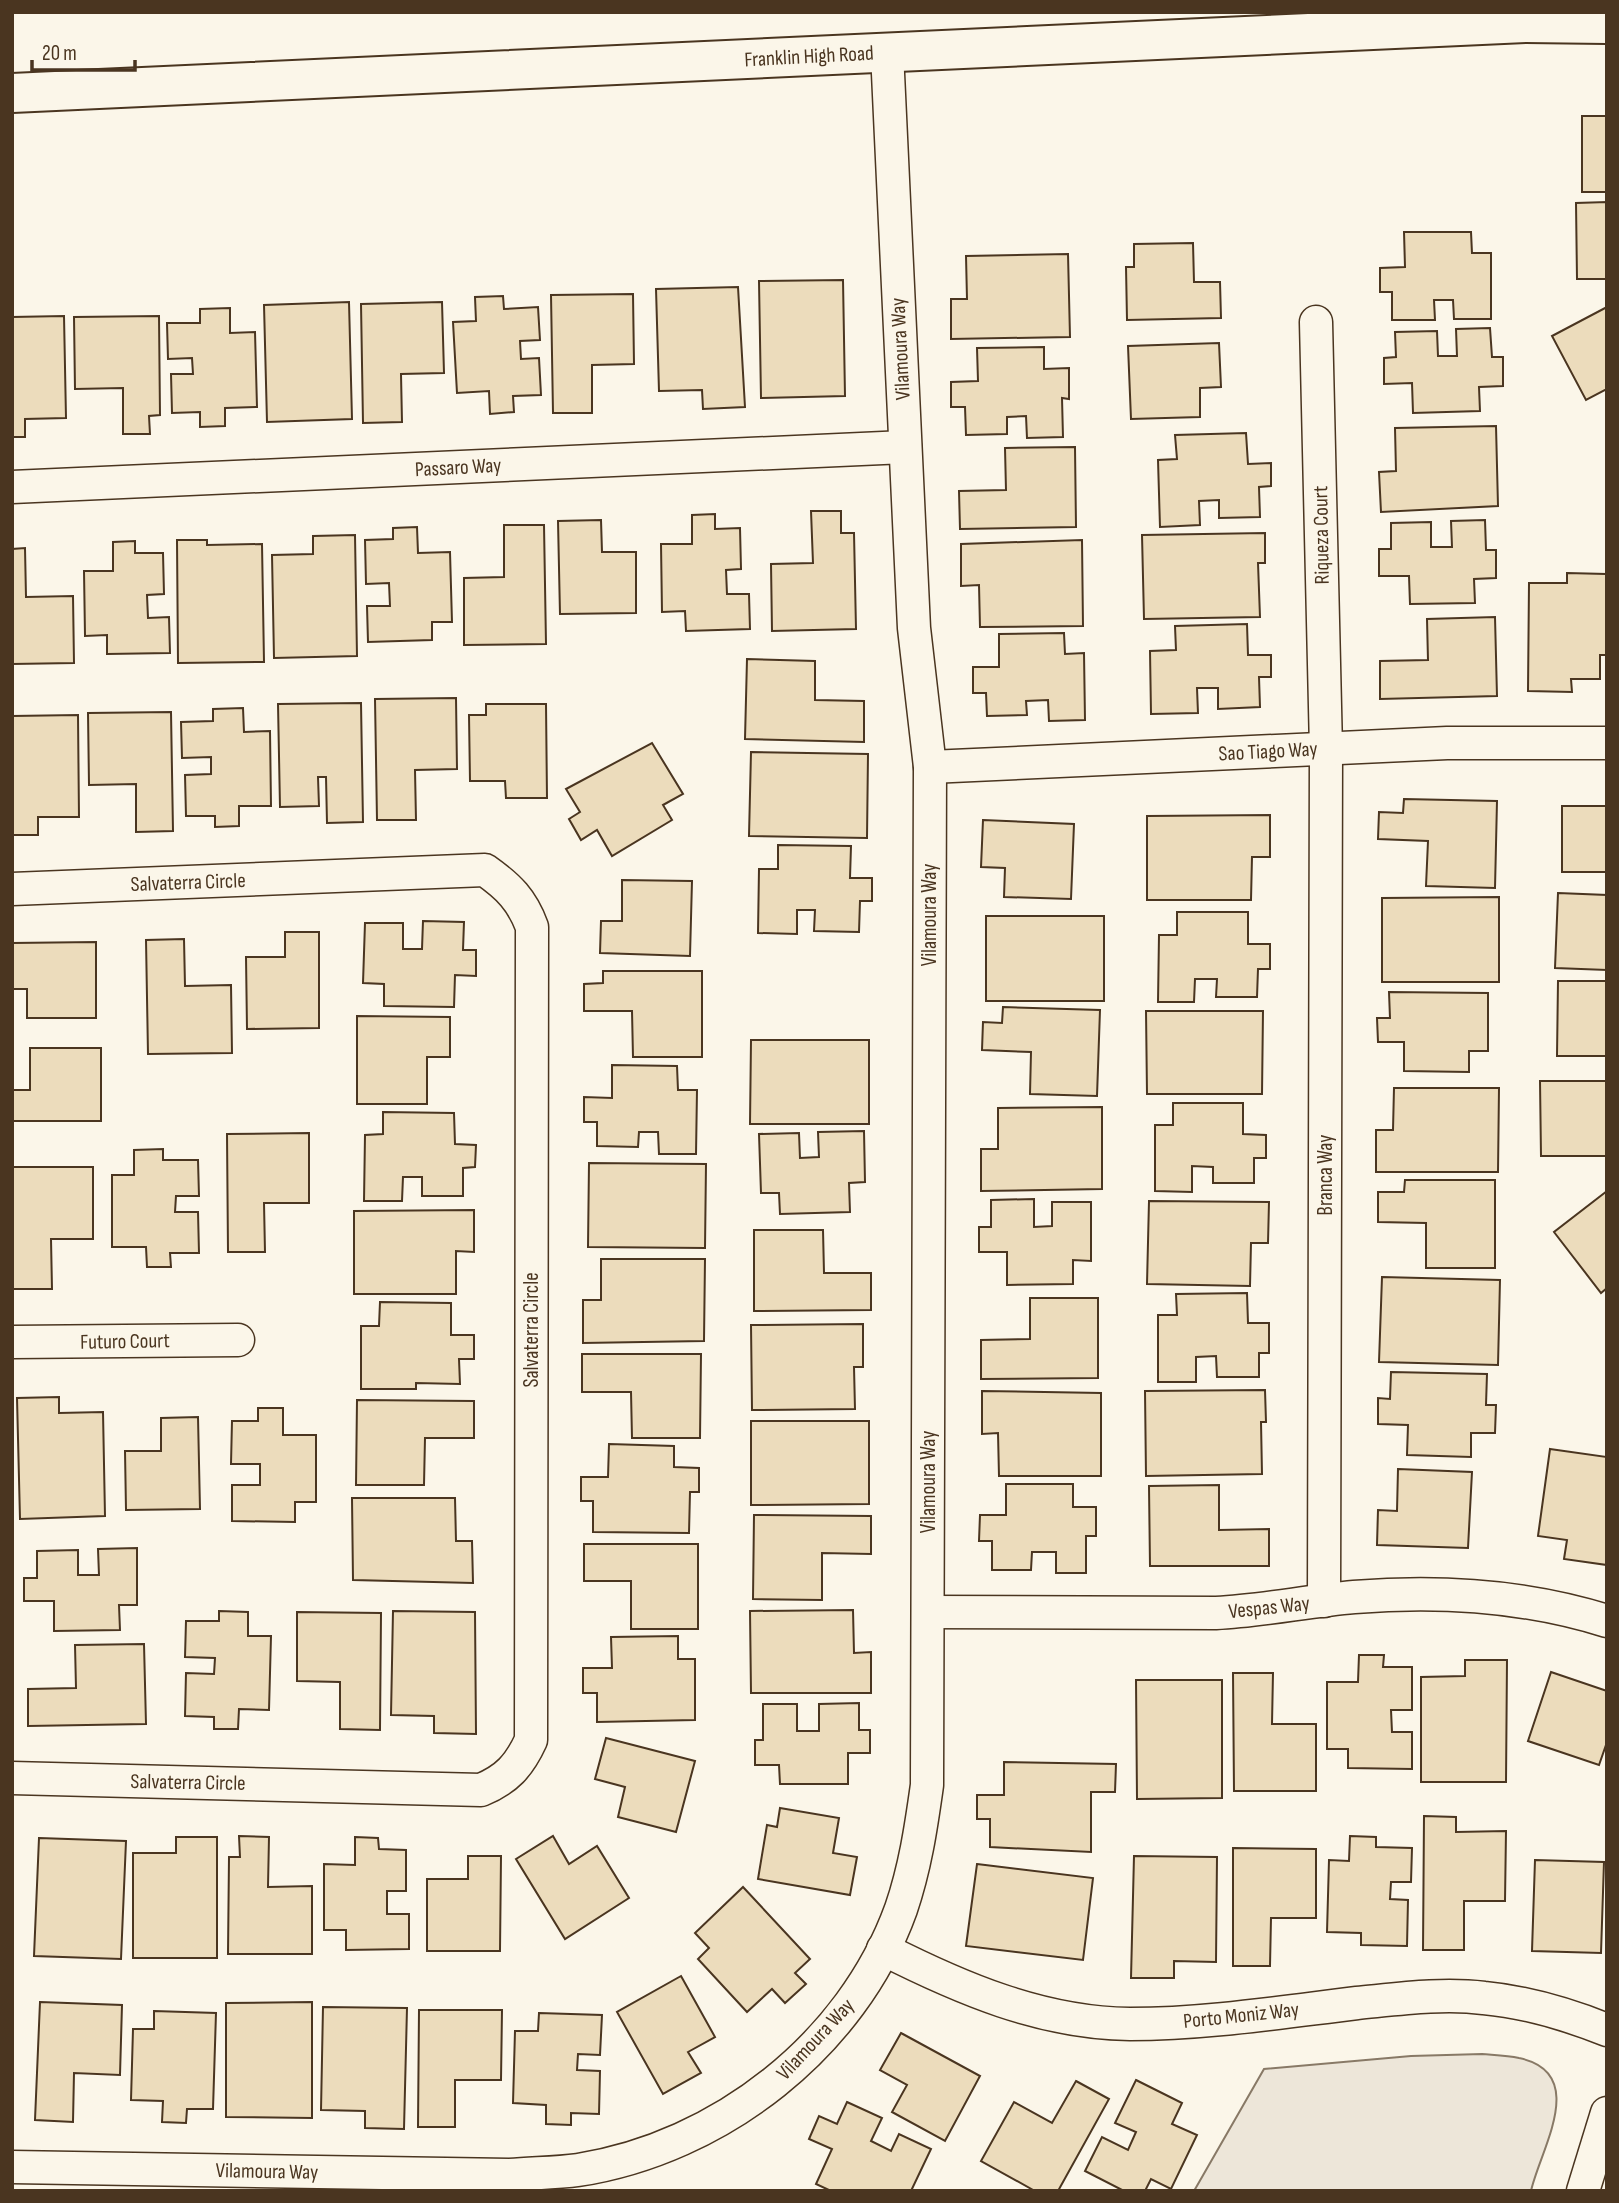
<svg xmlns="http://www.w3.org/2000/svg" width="1619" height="2203" font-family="'Sofia Sans Condensed',sans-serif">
  <rect width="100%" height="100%" fill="#fbf6e9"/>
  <!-- park -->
  <path fill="#ede6d9" stroke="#887966" stroke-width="2" d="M1482,2054C1494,2055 1507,2055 1519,2058C1590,2073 1540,2150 1531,2191H1194L1264,2069L1411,2056Z"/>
  <!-- building -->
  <g fill="#ecdcbc" stroke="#4a3520" stroke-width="2">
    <rect x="1582" y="116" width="25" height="76"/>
    <path d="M1607,202V279H1577L1576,203Z"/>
    <path d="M1404,232H1471L1472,253H1491V319H1454L1453,300H1434L1435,320H1392V292H1380V268L1405,267Z"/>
    <path d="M1193,243L1194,282H1220L1221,318L1127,320L1126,267H1134V244Z"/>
    <path d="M1068,254L1070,337L951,339V299H967L966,256Z"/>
    <path d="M843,280L845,396L761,398L759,281Z"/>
    <path d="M738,287L745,407L703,409L702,390L659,391L656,289Z"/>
    <path d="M633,294L634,364L592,365V413H553L551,295Z"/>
    <path d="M503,296L504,309L538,307L540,340L520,341L521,359L539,358L541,395L513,396L514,412L490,414L489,391L457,393L453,322L476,321L475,297Z"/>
    <path d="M349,302L352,419L267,422L264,305Z"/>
    <path d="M442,302L444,373L401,374L402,422L363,423L361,304Z"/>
    <path d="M1607,307V389L1586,400L1552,336Z"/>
    <path d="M230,308V333L255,332L257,407L225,408V426L200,427V412L172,413L171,374H193L192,358L168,359L167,323H200V309Z"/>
    <path d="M64,316L66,418L25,419V437H12V317Z"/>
    <path d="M159,316L160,415L149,416L150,434H123V388L75,389L74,317Z"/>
    <path d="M1490,328L1492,357H1503V386L1479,387L1480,411L1413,413L1412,383L1384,384V358L1396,357L1395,332L1437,331L1438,356H1457L1456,329Z"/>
    <path d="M1219,343L1221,387L1200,388V417L1131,419L1128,346Z"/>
    <path d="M1044,347V369L1069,368V399L1062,398L1063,437L1027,438L1026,416L1007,417V434L966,435L965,407H951V382L978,381L977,348Z"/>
    <path d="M1496,426L1498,506L1381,512L1379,472L1396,471L1395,428Z"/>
    <path d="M1246,433L1248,464L1271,463V486L1259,487L1260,517L1219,518V500L1199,501L1200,525L1160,527L1158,460L1177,459L1175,435Z"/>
    <path d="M1075,447L1076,527L960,529L959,491L1006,490L1005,448Z"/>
    <path d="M811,511H841V533H854L856,629L772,631L771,564L813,563Z"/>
    <path d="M715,514V529L740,528L741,569L726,570L727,594H749L750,629L686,631L685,611L662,612L661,544H692V515Z"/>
    <path d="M601,520L602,552H636V613L560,614L558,521Z"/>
    <path d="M1485,520L1486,550H1496V578L1474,579L1475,603L1410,604L1409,576H1379V549H1391V523L1431,522V547H1452L1451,521Z"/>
    <path d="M504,525H544L546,644L464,645V578L504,577Z"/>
    <path d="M417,527L418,553L450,552L452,622H432V640L368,642L367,606H390L389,583L366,584L365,540L393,539V528Z"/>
    <path d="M1265,533V563H1258L1260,617L1144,619L1142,535Z"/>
    <path d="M355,535L357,656L274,658L272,555L313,554V536Z"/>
    <path d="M177,540H207V545L262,544L264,662L178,663Z"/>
    <path d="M1082,540L1083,626L980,627L979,585L961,586V544Z"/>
    <path d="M135,541V553H163L164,594L147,595L148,618L169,617L170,653L107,654V635L85,636L84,571H113V542Z"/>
    <path d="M25,548L26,597L73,596L74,663L12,664V549Z"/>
    <path d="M1567,573L1606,574V655H1600V679H1571L1572,692L1528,691L1529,583H1567Z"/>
    <path d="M1495,617L1497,696L1380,699V661L1428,660L1427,619Z"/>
    <path d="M1247,624L1248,655H1271V677H1259L1260,707L1218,709V688H1197L1198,713L1151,714L1150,651L1176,650L1175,626Z"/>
    <path d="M1064,633L1065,654L1084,653L1085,720L1049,721L1048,700L1026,701L1027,715L987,716L986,693H973V667H999V634Z"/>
    <path d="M747,659L815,661V700L864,701V742L745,739Z"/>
    <path d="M456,698L457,769L415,770L416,820H377L375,699Z"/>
    <path d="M361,703L363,822L327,823L326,777H318L319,806L280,807L278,704Z"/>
    <path d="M486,704H546L547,798H506L505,781H470L469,715H486Z"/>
    <path d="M243,708L244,732L270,731L271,806H239V826L215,827V816H186L185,775L211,774V757L182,758L181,722L213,721V709Z"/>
    <path d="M171,712L173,831L136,832V784L89,785L88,713Z"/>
    <path d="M78,715L79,817H38V835H12V716Z"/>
    <path d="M652,743L683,794L663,805L672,820L612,856L597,830L581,840L569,819L580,812L566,789Z"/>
    <path d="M751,752L868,754L867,838L749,836Z"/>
    <path d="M1404,799L1497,801L1495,888L1426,886L1428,841L1378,839L1379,812L1403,813Z"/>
    <rect x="1562" y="806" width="45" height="66"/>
    <path d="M1270,815V857H1252L1251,900H1147V816Z"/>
    <path d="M983,820L1074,824L1071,899L1004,897L1005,868L981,867Z"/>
    <path d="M778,845L851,846L850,878H872V901H860L859,932L814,931L815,910H797V934L758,933L759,869H778Z"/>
    <path d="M622,880L692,881L690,956L600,953L601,921H622Z"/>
    <path d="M1558,893L1607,895V970L1555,968Z"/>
    <path d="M1499,897V982H1382V898Z"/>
    <path d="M1177,912H1248V944H1270V969H1258L1257,997H1216L1217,979H1195L1194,1002H1158L1159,935H1177Z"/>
    <rect x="986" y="916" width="118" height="85"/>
    <path d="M423,921L464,922L463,950H476V976L455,975L454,1007L384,1006V984L363,983L365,923H403V949H422Z"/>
    <path d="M285,932H319V1028L247,1029L246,957H285Z"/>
    <path d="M184,939L185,986L231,985L232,1053L148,1054L146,940Z"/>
    <path d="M96,942V1018H27V989H12V943Z"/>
    <path d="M603,971H702V1057H633L632,1011H584V984L603,983Z"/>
    <path d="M1558,981H1607V1056H1557Z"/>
    <path d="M1389,992L1488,993V1051H1469V1072L1404,1071V1042H1378L1377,1018H1390Z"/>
    <path d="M1003,1007L1100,1010L1097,1096L1030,1094L1031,1052L982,1050L983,1022L1002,1023Z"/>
    <path d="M1146,1011H1263L1262,1094H1147Z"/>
    <path d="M357,1016L450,1017V1057H427V1104H357Z"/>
    <path d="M751,1040H869V1124H750Z"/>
    <path d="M30,1048H101V1121H12V1090H30Z"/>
    <path d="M612,1065L677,1066L678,1090H697L696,1154H659L658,1132H639L638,1147L597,1146V1122H584V1097L612,1098Z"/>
    <path d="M1540,1081H1607V1156H1541Z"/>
    <path d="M1394,1088H1499L1498,1172H1376V1130H1393Z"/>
    <path d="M1173,1103H1243V1134L1266,1135V1158H1254V1183H1213V1167L1192,1166V1192L1155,1191V1125H1173Z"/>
    <path d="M1102,1107V1189L981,1191V1149H998V1108Z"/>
    <path d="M383,1112L454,1113L455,1144L476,1145L475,1167L463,1168V1196H422V1177H403L402,1201H364L365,1135L383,1134Z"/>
    <path d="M864,1131L865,1182L849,1183L850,1212L780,1214L779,1193H761L759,1134L799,1133L800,1158L819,1157L818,1132Z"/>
    <path d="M309,1133V1203H264L265,1252H228L227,1134Z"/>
    <path d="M163,1149V1160H198L199,1196H176L175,1212H198L199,1253H170L171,1267H147L146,1247H112V1175H134V1150Z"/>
    <path d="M589,1163L706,1164L705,1248L588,1247Z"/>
    <path d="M12,1167H93V1239H51L52,1289H12Z"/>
    <path d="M1405,1180H1495V1268H1426V1223L1378,1222V1192H1404Z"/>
    <path d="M1607,1191V1288L1601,1293L1554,1232Z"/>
    <path d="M1034,1199V1227L1052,1226V1202H1091V1261L1073,1260V1284L1007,1285V1252H979V1227H991V1200Z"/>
    <path d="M1149,1201L1269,1202L1268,1243H1251L1250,1286L1147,1284Z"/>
    <path d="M474,1210V1252L456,1251V1294H354V1211Z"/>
    <path d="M754,1230H823L824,1273H871V1310L754,1311Z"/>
    <path d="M601,1259H705L704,1341L583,1343V1300H601Z"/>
    <path d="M1382,1277L1500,1280L1498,1365L1379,1362Z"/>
    <path d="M1247,1293L1248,1323H1269V1353H1259V1377H1217L1216,1356L1196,1357V1382H1158V1315H1177L1176,1294Z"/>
    <path d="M1030,1298H1098V1378L981,1379V1340L1030,1339Z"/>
    <path d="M380,1302L451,1303V1335H474V1359H459L460,1384L416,1383V1389H361V1326H379Z"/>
    <path d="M863,1324V1367H854L855,1409L752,1410L751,1325Z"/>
    <path d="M582,1354H701L700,1438H632L631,1392H582Z"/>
    <path d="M1391,1372L1487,1374L1486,1405H1496L1495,1433H1471V1457L1407,1455L1408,1425L1378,1424V1398L1390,1399Z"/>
    <path d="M1265,1390L1266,1422H1261L1262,1474L1146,1476L1145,1391Z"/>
    <path d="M982,1391L1101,1393V1476H999L998,1433L982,1434Z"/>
    <path d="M59,1397V1413L103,1412L105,1516L20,1519L17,1398Z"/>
    <path d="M357,1400L474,1401V1438H425L424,1485H356Z"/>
    <path d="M258,1408H283V1435H316V1502H295V1522L232,1521V1485H260V1464H231L232,1421H258Z"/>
    <path d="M198,1417L200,1509L126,1510L125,1451H161V1418Z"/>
    <path d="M751,1421H869V1504L751,1505Z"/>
    <path d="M609,1444L674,1446V1467L699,1468V1492H690L689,1533L593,1532V1501H581V1477H608Z"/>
    <path d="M1550,1449L1607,1457V1565L1564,1559L1567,1540L1538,1536Z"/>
    <path d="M1398,1469L1472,1472L1468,1548L1377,1545L1378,1510L1397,1511Z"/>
    <path d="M1006,1484H1073V1507H1096V1536H1086V1573H1056V1552H1032L1031,1570H992V1541H979L980,1515H1006Z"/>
    <path d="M1219,1485V1530L1269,1529V1566H1150L1149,1486Z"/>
    <path d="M352,1498H455L456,1541H472L473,1583L353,1580Z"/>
    <path d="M754,1515L871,1516V1554L822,1553V1600L753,1599Z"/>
    <path d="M584,1544H698V1629H631V1581H584Z"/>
    <path d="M137,1548V1605H119L120,1630L54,1631V1601H24V1578H37V1551L78,1550V1575H99L98,1549Z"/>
    <path d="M853,1610L854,1653L871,1652V1693H751L750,1611Z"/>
    <path d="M219,1611L248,1612V1636H271L269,1710L239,1709L238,1729H214V1717L185,1716L186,1673L214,1674L215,1658L185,1657L186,1621H219Z"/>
    <path d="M393,1611L475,1612L476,1734L434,1733V1716L391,1715Z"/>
    <path d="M297,1612L381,1613L380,1730L340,1729V1682L297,1681Z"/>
    <path d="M678,1636V1659H695V1720L597,1722V1693H583V1668H612L611,1637Z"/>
    <path d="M144,1644L146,1724L28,1726V1689L76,1688L75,1645Z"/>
    <path d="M1359,1655H1384L1383,1667H1412V1710H1391L1392,1732H1412V1769L1348,1768V1749H1327V1682H1358Z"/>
    <path d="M1465,1660H1507L1506,1782H1421V1677L1465,1676Z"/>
    <path d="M1551,1672L1607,1691V1742L1599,1765L1528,1741Z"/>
    <path d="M1233,1673H1273L1272,1724H1316V1791H1234Z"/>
    <path d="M1136,1680H1222V1798L1137,1799Z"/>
    <path d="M859,1703V1730H870V1753H848V1784H780L779,1765H755V1740H763V1704H797V1731H819V1704Z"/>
    <path d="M606,1738L695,1761L676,1832L618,1817L625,1787L595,1779Z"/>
    <path d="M1004,1762L1116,1764L1115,1792H1091V1852L990,1847V1819H977V1795H1004Z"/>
    <path d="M780,1808L839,1818L833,1853L857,1857L850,1895L758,1879L767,1825L777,1827Z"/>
    <path d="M1424,1816L1456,1817V1832L1506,1831L1505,1901H1464V1950H1423Z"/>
    <path d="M239,1836L269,1837L268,1887L312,1886V1954H228L229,1857H240Z"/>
    <path d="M553,1836L569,1864L597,1846L629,1898L565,1939L516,1859Z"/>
    <path d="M1350,1836L1376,1837V1847L1412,1848L1411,1882H1391L1390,1899L1408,1900L1407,1946L1361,1945V1933L1327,1932L1329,1860L1349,1861Z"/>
    <path d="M176,1837H217V1958H133V1853H176Z"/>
    <path d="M355,1837L378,1838L379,1849L406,1850V1891H387V1914H409V1949L346,1950V1930H324V1864L355,1865Z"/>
    <path d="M39,1838L126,1841L121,1959L34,1956Z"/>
    <path d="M1233,1848L1316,1849V1918H1271L1270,1966H1233Z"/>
    <path d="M468,1856H501L500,1951H427V1879H468Z"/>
    <path d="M1134,1856L1217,1857L1216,1962L1174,1961V1978H1131Z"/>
    <path d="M1535,1860L1604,1862L1601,1953L1532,1951Z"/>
    <path d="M977,1864L1093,1878L1083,1960L966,1946Z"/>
    <path d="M743,1887L810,1959L795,1973L806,1984L785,2003L772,1989L747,2012L698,1959L709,1948L695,1933Z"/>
    <path d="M681,1976L715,2037L688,2052L701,2073L663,2094L617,2012Z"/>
    <path d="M40,2002L122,2005L120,2075L74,2073L73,2122L35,2120Z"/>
    <path d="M312,2002V2118L226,2117V2003Z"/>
    <path d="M323,2007L407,2008L404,2129L365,2128V2111L321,2110Z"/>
    <path d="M419,2010H502L501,2080H455V2127H418Z"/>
    <path d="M154,2011L216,2013L213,2109H187L186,2123L162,2122L163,2101L131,2100L133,2029H154Z"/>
    <path d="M539,2013L602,2015L600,2055L578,2054L577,2070L600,2071L599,2114L571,2113V2125L546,2124V2105L513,2103L515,2031H538Z"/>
    <path d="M901,2033L980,2076L945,2141L892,2112L907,2085L880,2070Z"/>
    <path d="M1136,2080L1182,2103L1172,2124L1197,2135L1171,2189L1151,2179L1145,2191H1124L1085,2171L1102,2137L1128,2150L1136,2132L1115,2123Z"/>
    <path d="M1076,2081L1109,2099L1058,2191H1035L981,2161L1014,2102L1052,2123Z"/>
    <path d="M847,2102L882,2118L871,2141L891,2151L899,2134L931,2149L911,2191H831L816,2184L832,2149L809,2139L819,2116L837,2124Z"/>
  </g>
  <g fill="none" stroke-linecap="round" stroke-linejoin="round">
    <!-- minor casing -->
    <g stroke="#4a3520" stroke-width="35">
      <g id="minor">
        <path d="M1316,322L1326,749L1324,1601"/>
        <path d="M12,487L905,447"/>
        <path d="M930,767L1447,743H1607"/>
        <path d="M12,889L485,870C509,887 522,900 532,927L531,1740C519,1766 507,1779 481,1790L12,1778"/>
        <path d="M12,1342L238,1340"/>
        <path d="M928,1612L1216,1613C1262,1611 1307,1601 1354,1597C1440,1590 1524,1595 1607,1621"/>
        <path d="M883,1949C960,1988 1041,2023 1130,2024C1205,2024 1282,2012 1357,2003C1399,1999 1442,1993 1484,1998C1526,2002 1567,2014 1607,2030"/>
        <path d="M12,2167L510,2175C532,2173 556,2173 578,2170C720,2148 852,2045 901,1909C915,1868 921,1828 927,1785L930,767L914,628L887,52"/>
        <path d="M1583,2191L1607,2113"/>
      </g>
    </g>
    <!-- tertiary casing -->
    <g stroke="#4a3520" stroke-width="42">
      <path id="tertiary" d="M12,93L1526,23L1607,24"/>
    </g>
    <!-- minor -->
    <use href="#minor" stroke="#fbf6e9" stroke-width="32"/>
    <!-- tertiary -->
    <use href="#tertiary" stroke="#fbf6e9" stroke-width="38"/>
  </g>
  <g text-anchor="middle" stroke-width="5" stroke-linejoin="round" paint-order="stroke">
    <!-- street labels -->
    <g font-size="21" fill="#4a3520" stroke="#fbf6e9">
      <text transform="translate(809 56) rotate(-3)" y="7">Franklin High Road</text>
      <text transform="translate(900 349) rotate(-93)" y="7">Vilamoura Way</text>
      <text transform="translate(458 467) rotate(-3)" y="7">Passaro Way</text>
      <text transform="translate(1321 535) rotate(-91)" y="7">Riqueza Court</text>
      <text transform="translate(1268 751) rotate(-3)" y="7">Sao Tiago Way</text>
      <text transform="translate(188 882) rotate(-2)" y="7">Salvaterra Circle</text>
      <text transform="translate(929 915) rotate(-90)" y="7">Vilamoura Way</text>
      <text transform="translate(1325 1175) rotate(-90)" y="7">Branca Way</text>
      <text transform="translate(531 1330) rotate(-90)" y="7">Salvaterra Circle</text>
      <text transform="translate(125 1341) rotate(-1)" y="7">Futuro Court</text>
      <text transform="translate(928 1482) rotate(-90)" y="7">Vilamoura Way</text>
      <text transform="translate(1269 1607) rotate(-6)" y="7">Vespas Way</text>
      <text transform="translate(188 1782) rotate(1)" y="7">Salvaterra Circle</text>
      <text transform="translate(1241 2015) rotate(-6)" y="7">Porto Moniz Way</text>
      <text transform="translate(815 2039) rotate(-47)" y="7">Vilamoura Way</text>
      <text transform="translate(267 2171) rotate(1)" y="7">Vilamoura Way</text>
    </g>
  </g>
  <!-- border -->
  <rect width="1619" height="2203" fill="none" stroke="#4a3520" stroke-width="28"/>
  <!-- scale -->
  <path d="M32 60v10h103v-10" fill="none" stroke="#4a3520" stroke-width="3.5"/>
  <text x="42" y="60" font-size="21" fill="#4a3520" stroke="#fbf6e9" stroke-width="5" paint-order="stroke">20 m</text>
</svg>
